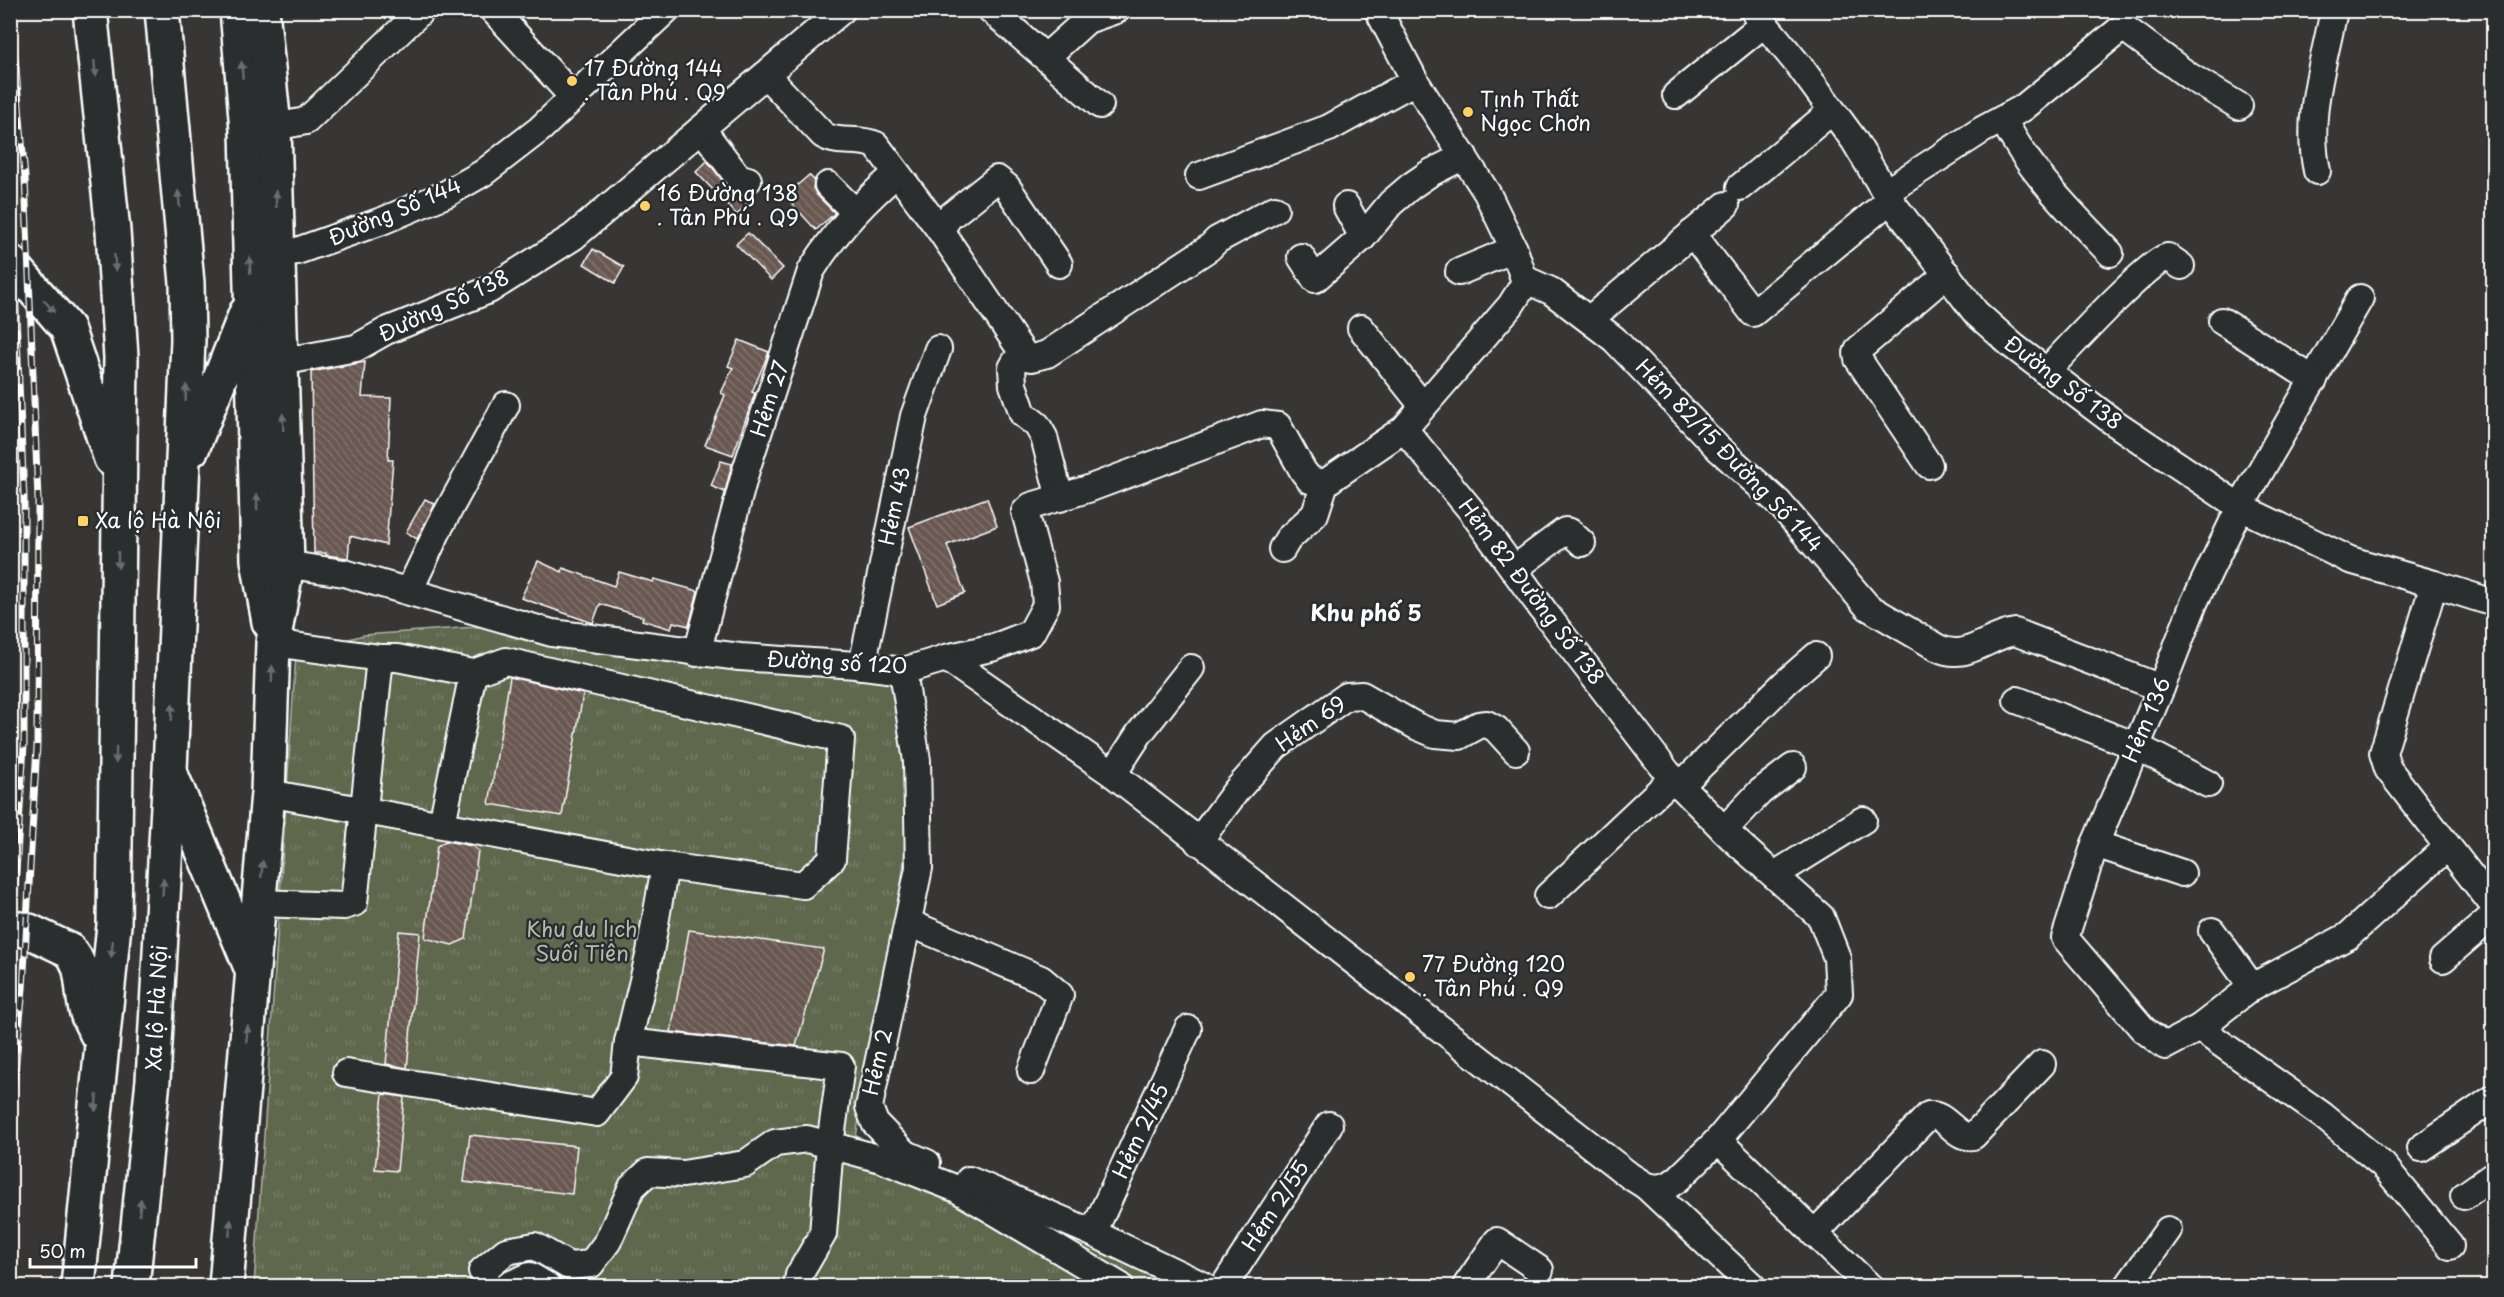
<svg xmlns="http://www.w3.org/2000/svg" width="2504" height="1297" font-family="'Playpen Sans',sans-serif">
  <defs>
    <pattern id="grass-tufts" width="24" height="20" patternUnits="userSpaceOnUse" patternTransform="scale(1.5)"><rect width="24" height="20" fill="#5f674d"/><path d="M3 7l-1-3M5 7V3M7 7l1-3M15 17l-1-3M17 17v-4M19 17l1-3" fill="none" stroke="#777e68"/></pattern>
    <pattern id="building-back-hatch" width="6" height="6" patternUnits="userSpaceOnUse" patternTransform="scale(1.5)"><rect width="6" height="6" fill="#695851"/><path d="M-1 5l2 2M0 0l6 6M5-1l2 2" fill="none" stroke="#80716b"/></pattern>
  </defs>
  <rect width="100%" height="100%" fill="#373635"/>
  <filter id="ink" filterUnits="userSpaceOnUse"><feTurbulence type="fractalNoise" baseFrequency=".0167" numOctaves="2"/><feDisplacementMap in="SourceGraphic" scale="12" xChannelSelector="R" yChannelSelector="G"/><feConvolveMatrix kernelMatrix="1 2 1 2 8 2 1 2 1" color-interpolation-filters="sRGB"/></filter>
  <g filter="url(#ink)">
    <!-- grass -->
    <path fill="url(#grass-tufts)" stroke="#afb3a6" stroke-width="1.5" d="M517,624L896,675L916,756L898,912L856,1136L1178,1286H254L296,653L364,635Z"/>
    <!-- building -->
    <g fill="url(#building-back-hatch)" stroke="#fff" stroke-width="1.5">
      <path d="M707,161L727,186L745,194L751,201L737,215L696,172Z"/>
      <path d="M809,175L814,180L813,188L817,195L835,213L816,230L785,196Z"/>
      <path d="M748,233L783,268L771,280L736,244Z"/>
      <path d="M593,249L624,267L615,283L584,264Z"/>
      <path d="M739,340L769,352L752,392L755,393L733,455L705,445L725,395L721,393L733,368L728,366Z"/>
      <path d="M365,362L362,397L391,398L388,460H393L386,545L350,536L348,558L326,555V553H314L311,372Z"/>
      <path d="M721,461L732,464L725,492L711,486Z"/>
      <path d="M987,498L997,526L947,545L965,593L937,604L909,527Z"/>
      <path d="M425,499L435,504L417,539L406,532Z"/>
      <path d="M538,561L562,572L563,568L614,586L619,572L653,582L654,579L698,591L689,626L673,622L671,629L642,620L643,617L600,604L593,623L521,598Z"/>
      <path d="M510,677L583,694L562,816L489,804Z"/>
      <path d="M446,841L472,846L478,851L466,939L452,945L425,938L437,846Z"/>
      <path d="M689,930L824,949L796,1046L671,1032Z"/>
      <path d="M399,931L420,933L407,1068L386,1064Z"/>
      <path d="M383,1094L404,1097L397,1171L375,1169Z"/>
      <path d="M470,1135L577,1146L572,1194L464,1182Z"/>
    </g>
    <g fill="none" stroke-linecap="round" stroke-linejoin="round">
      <!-- minor casing -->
      <g stroke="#fff" stroke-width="30">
        <g id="minor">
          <path d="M493,10L573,97"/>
          <path d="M991,10L1100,105"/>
          <path d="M1753,10L1801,68L1854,140L1890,200L1976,313L2013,346L2112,421L2240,507L2350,560L2434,584L2494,603"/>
          <path d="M1046,57L1087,20L1116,10"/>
          <path d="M766,75L823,135C839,145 858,137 876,145L940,230L949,217L997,179L1007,187L1059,264"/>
          <path d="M1676,95L1765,23"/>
          <path d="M2003,119C2029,172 2070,211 2110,253"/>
          <path d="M274,127L306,121L422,10"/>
          <path d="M702,129L738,177L748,180"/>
          <path d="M2317,171C2305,117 2324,63 2334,10"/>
          <path d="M1199,176L1329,128L1415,81"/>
          <path d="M828,185L855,212"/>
          <path d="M1740,187L1832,111"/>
          <path d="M1886,192L1982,130L2023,108L2123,27L2189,76L2239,106"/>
          <path d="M1346,206L1363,237"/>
          <path d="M940,230L1025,356L1032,358L1047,354L1209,248L1217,240L1275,209"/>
          <path d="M1692,233L1753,313L1890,200"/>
          <path d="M278,253L297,251L382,221L446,194L483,173L540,129L666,10"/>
          <path d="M1301,257L1315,279L1363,237L1391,203L1411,186L1430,173L1464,156"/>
          <path d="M1459,272L1514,249"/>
          <path d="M1524,279L1551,291L1614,339L1718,448L1779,503L1868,607L1938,648C1967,662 1987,636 2015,632L2161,688"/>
          <path d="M2360,298L2240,507L2194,603L2161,688L2095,844L2065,938L2143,1029L2165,1046L2199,1028L2252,987L2348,936L2447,847"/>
          <path d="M1590,319L1726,205"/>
          <path d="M2222,321L2314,380"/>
          <path d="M1361,328L1423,406"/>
          <path d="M1025,356L1016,361L1012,368L1013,385L1023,414L1037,425L1044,437L1060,498"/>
          <path d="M281,362L356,348L386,331L489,290L573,237L842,10"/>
          <path d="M2046,372C2064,353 2150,259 2168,257L2181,266"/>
          <path d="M1929,465L1858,359L1857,353L1859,349L1947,274"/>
          <path d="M1282,549L1288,539L1315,514L1325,483"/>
          <path d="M270,562L344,573L552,633L740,657L856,665L903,671L946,658L995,647L1031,633L1046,605L1044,582L1025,512L1031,506L1088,489L1262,424L1278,426L1303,471L1310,480L1325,483L1404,429L1511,305L1523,286L1524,279L1514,249L1487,193L1415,81L1378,10"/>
          <path d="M1514,569L1565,531L1570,532L1582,543"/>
          <path d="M2434,584L2383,753L2388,769L2494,906"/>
          <path d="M409,591L440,526L506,405"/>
          <path d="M273,643L380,658"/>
          <path d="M697,653L746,470L811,271C834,233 863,202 896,174"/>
          <path d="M946,658L1113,774L1630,1176L1646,1186L1658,1188L1669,1185L1678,1179L1718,1140L1839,994L1837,958L1821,917L1731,837L1667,772L1546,614L1470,509L1404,429"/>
          <path d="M862,666L914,416L938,349"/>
          <path d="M903,671L917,761L919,868L869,1107L875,1123L904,1153L927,1163"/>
          <path d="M2017,700L2136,746L2208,784"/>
          <path d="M1113,774L1139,734L1191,668"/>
          <path d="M1680,786L1785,683L1816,656"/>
          <path d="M442,824L473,673"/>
          <path d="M1724,830L1760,792L1793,767"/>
          <path d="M1198,842L1236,791L1276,746L1347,696L1362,695L1416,726L1435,734L1459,736L1479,725L1487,724L1496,729L1516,751"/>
          <path d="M2095,844L2182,873"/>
          <path d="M1776,874L1863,820"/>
          <path d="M1548,896L1673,778"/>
          <path d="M258,903L344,906L354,903L380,658H397L473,673L506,661L841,739L832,859L803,885L665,866L268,793"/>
          <path d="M909,923L1041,979L1060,995L1031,1071"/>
          <path d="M2212,931L2252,987"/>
          <path d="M2443,959L2494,915"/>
          <path d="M2199,1028L2322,1115L2383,1165L2450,1246"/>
          <path d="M628,1042L650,952L665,866"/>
          <path d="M346,1073L597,1113L624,1077L628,1042L841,1066L830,1145L881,1159L957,1189L1120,1286"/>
          <path d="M1718,1140L1869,1286"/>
          <path d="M2421,1148L2494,1098"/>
          <path d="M969,1180L1093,1233L1204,1286"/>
          <path d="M1646,1186L1752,1286"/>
          <path d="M2464,1196L2494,1175"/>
          <path d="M1093,1233L1188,1029"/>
          <path d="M1814,1234L1929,1115C1946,1113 1956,1140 1973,1136L2042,1064"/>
          <path d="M489,1286L482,1271L506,1251L535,1246L569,1266L591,1264L608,1241L632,1187L648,1172L683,1174L745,1164L775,1143L807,1139L830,1145L823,1234L799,1275L797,1286"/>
          <path d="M507,1286L530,1276L547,1286"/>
          <path d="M1224,1286L1329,1125"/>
          <path d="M1466,1286L1497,1241L1540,1270"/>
          <path d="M2128,1286L2168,1230"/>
        </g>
      </g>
      <!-- highway casing -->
      <g stroke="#fff" stroke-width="38">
        <g id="highway">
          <path d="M237,10L247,130L258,560L269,622"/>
          <path d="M10,262L67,328L111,459"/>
          <path d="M192,449L246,313"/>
          <path d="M172,777L250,965"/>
          <path d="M10,927L29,931L69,950C86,967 80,992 87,1013C89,1020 94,1028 97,1034"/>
          <path d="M78,1286L114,925L121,357L113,231L90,10"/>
          <path d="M132,1286L153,1080L170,770L188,340L187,283L162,10"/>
          <path d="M226,1286L268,793L273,643L287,565L274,127L262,10"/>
        </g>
      </g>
      <!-- minor -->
      <use href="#minor" stroke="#2a2d2e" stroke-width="26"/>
      <!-- highway -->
      <use href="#highway" stroke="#2a2d2e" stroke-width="33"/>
      <!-- rail casing -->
      <g stroke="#fff" stroke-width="7">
        <g id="rail">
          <path d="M10,174L24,498V746L10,965"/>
          <path d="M10,1122L23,989L37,746L38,499L25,177L11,10"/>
        </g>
      </g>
      <!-- rail -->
      <use href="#rail" stroke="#2a2d2e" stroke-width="4.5" stroke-dasharray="14" stroke-linecap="butt"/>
    </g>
    <!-- one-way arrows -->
    <defs><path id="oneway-solid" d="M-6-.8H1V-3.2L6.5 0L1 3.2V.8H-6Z" transform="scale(1.5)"/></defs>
    <g fill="#6a6c6d">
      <use href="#oneway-solid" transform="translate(95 69) rotate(85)"/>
      <use href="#oneway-solid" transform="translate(242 70) rotate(-95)"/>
      <use href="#oneway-solid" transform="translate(179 199) rotate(-96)"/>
      <use href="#oneway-solid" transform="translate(276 199) rotate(-92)"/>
      <use href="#oneway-solid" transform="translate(115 263) rotate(86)"/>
      <use href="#oneway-solid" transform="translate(250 265) rotate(-92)"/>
      <use href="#oneway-solid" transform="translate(49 306) rotate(49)"/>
      <use href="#oneway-solid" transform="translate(186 393) rotate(-87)"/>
      <use href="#oneway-solid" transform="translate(283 422) rotate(-92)"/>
      <use href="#oneway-solid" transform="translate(257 502) rotate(-91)"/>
      <use href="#oneway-solid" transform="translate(118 560) rotate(90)"/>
      <use href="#oneway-solid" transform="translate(272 674) rotate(-88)"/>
      <use href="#oneway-solid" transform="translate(172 712) rotate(-88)"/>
      <use href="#oneway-solid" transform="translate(116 755) rotate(91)"/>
      <use href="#oneway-solid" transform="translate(262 869) rotate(-85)"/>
      <use href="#oneway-solid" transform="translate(163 887) rotate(-87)"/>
      <use href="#oneway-solid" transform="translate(112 949) rotate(96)"/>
      <use href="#oneway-solid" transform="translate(247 1034) rotate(-85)"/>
      <use href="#oneway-solid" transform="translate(96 1103) rotate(96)"/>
      <use href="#oneway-solid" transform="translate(140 1207) rotate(-84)"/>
      <use href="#oneway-solid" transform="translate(230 1228) rotate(-85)"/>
    </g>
  </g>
  <!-- markers -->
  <g fill="#ffd166" stroke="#2a2d2e" stroke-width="2">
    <circle cx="572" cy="81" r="6"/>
    <circle cx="1468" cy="112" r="6"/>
    <circle cx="645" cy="206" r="6"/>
    <rect x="77" y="515" width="12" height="12" rx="3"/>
    <circle cx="1410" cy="977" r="6"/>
  </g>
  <g text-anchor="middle" stroke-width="5" stroke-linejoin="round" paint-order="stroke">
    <!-- poi labels -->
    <g font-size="21" fill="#fff" stroke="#2a2d2e" text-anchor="start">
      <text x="584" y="76">17 Đường 144<tspan x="584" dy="24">. Tân Phú . Q9</tspan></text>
      <text x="1480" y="107">Tịnh Thất<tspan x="1480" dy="24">Ngọc Chơn</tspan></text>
      <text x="657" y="201">16 Đường 138<tspan x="657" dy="24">. Tân Phú . Q9</tspan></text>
      <text x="95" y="528">Xa lộ Hà Nội</text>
      <text x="1422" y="972">77 Đường 120<tspan x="1422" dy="24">. Tân Phú . Q9</tspan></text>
    </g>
    <!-- street labels -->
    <g font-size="21" fill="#fff" stroke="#2a2d2e">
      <text transform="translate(395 212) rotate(-23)" y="7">Đường Số 144</text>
      <text transform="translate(444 306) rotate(-25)" y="7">Đường Số 138</text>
      <text transform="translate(2063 383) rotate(37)" y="7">Đường Số 138</text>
      <text transform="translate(770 399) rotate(-72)" y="7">Hẻm 27</text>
      <text transform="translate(1729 456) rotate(46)" y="7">Hẻm 82/15 Đường Số 144</text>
      <text transform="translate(895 506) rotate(-78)" y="7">Hẻm 43</text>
      <text transform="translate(1531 592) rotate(53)" y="7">Hẻm 82 Đường Số 138</text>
      <text transform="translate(837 663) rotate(3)" y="7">Đường số 120</text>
      <text transform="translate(2147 720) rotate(-67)" y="7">Hẻm 136</text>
      <text transform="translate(1311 724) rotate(-35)" y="7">Hẻm 69</text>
      <text transform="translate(157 1008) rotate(-87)" y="7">Xa lộ Hà Nội</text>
      <text transform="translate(878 1062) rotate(-77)" y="7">Hẻm 2</text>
      <text transform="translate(1141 1131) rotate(-65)" y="7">Hẻm 2/45</text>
      <text transform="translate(1276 1206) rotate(-57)" y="7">Hẻm 2/55</text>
    </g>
    <!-- park labels -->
    <g font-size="21" fill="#b7bbaf" stroke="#2a2d2e">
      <text x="582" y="937">Khu du lịch<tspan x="582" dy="24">Suối Tiên</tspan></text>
    </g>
    <!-- neighbourhood labels -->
    <g font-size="22" font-weight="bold" fill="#fff" stroke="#2a2d2e">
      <text x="1366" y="621">Khu phố 5</text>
    </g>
  </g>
  <!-- margin -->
  <rect width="2504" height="1297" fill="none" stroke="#2a2d2e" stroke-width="36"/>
  <rect x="18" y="18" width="2468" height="1261" fill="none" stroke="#fff" stroke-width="2" filter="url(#ink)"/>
  <!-- scale -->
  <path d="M30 1258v9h166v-9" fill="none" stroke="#ffffff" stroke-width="3"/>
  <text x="39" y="1258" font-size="18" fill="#ffffff" stroke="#2a2d2e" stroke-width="4.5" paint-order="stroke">50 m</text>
</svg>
